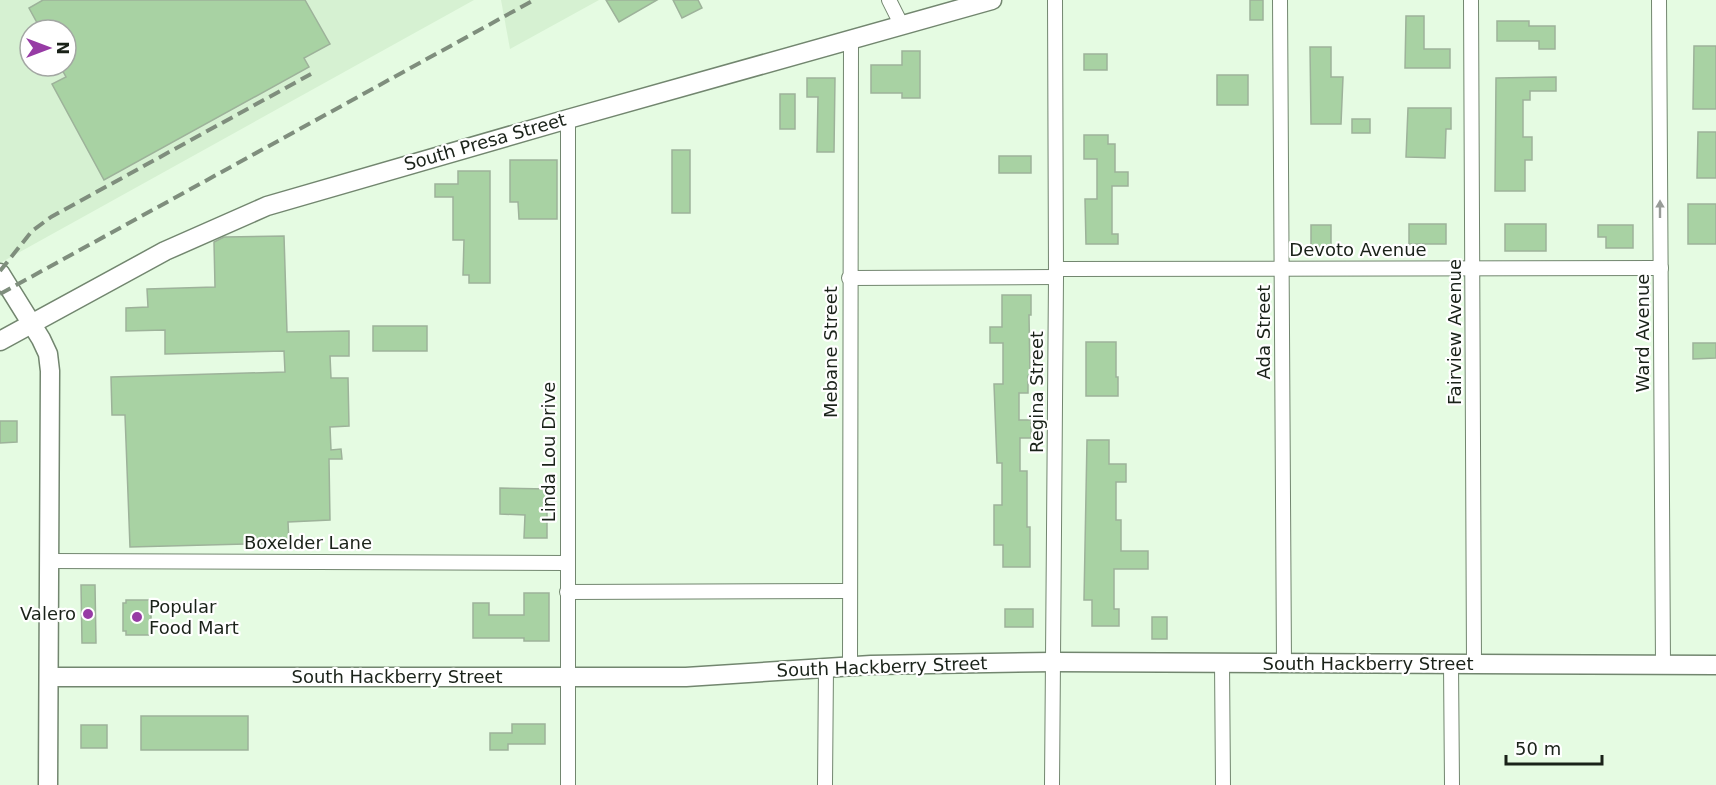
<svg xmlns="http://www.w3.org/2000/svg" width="1716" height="785" font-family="'DejaVu Sans',sans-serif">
  <rect width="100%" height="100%" fill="#e5fbe2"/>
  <!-- built -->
  <g fill="#d6f1d2" fill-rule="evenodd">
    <path d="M0,0H474L0,263ZM30,30H66V66H30Z"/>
    <path d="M501,0H599L510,49Z"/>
  </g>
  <!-- building -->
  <g fill="#a8d2a3" stroke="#9db29a" stroke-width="1.5">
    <path d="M43,0H305L330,44L304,58L309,67L104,180L52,84L66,77L60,66H66V30H41L29,8Z"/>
    <path d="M606,0H657L619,22Z"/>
    <path d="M673,0H698L702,8L682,18Z"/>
    <rect x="1250" y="0" width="13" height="20"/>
    <path d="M1406,16H1424V49H1450V68H1405Z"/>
    <path d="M1497,21H1529V26H1555V49H1539V41H1497Z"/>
    <path d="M1694,46H1716V109H1693Z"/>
    <path d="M1310,47H1331V77H1343L1341,124H1311Z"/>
    <path d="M902,51H920V98H902V93H871V65H902Z"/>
    <rect x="1084" y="54" width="23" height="16"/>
    <rect x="1217" y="75" width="31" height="30"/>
    <path d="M1556,77V91H1530V100H1523V137H1532V160H1525V191H1495L1496,78Z"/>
    <path d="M807,78H835L834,152H817L818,97H807Z"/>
    <rect x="780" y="94" width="15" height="35"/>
    <path d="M1408,108H1451V129H1446L1445,158L1406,157Z"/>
    <rect x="1352" y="119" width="18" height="14"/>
    <path d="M1698,132H1716V178H1697Z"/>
    <path d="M1084,135H1108V144H1115V172H1128V186H1112V234H1118V244H1086L1085,199H1097V159H1084Z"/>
    <rect x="672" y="150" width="18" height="63"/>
    <rect x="999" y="156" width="32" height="17"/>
    <path d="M510,160H557V219H519L518,202H510Z"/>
    <path d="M458,171H490V283H469V275H463L464,240H453V197H435V184H458Z"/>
    <rect x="1688" y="204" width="28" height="40"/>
    <rect x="1409" y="224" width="37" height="20"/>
    <rect x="1505" y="224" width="41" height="27"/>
    <rect x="1311" y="225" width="20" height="23"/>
    <path d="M1598,225H1633V248H1606V237H1598Z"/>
    <path d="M284,236L287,332L349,331V356H330L331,378H348L349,426L330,427L331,450L341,449L342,459H329L330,520L288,522L289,543L130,547L125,415H112L111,377L285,372L284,351L165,354V330L126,331V308L148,307L147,289L215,287L214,242L224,237Z"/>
    <path d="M1002,295H1031V315H1029L1030,376H1028V393H1019V420H1031V438H1020V471H1027V527H1030V567H1003V545H994V505H1002V463H997L994,384H1003V343H990V327H1002Z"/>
    <rect x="373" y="326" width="54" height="25"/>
    <path d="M1086,342H1116V377H1118V396H1086Z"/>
    <path d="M1693,343H1716V358L1693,359Z"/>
    <path d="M0,421H17V442L0,443Z"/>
    <path d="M1087,440H1109V464H1126V482H1116V520H1121V551H1148V569H1114V609H1119V626H1092V600H1084Z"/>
    <path d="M500,488L547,489V538H524L525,515L500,514Z"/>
    <path d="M81,585H95L96,643H82Z"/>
    <path d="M524,593H549V641H524V638H473V603H489V615H524Z"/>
    <path d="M126,600H151V635H126V631H123V603H126Z"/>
    <rect x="1005" y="609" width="28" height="18"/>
    <rect x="1152" y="617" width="15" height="22"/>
    <rect x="141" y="716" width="107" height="34"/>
    <path d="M512,724H545V744H508V750H490V733H512Z"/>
    <rect x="81" y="725" width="26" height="23"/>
  </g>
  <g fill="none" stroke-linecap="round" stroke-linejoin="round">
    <!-- street casing -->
    <g stroke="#72866f" stroke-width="16">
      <g id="street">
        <path d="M889,0L902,26"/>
        <path d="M1280,0L1284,663"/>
        <path d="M1471,0L1474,664"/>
        <path d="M1659,0L1663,665"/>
        <path d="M568,119V785"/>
        <path d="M1056,269L1661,268"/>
        <path d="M849,278L1056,277"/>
        <path d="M49,561L567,563"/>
        <path d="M567,592L850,591"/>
        <path d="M1222,662L1223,785"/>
        <path d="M1451,664L1452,785"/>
        <path d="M850,665L851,39"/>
        <path d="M825,785L826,667"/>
        <path d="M1052,785L1056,277L1055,0"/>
      </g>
    </g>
    <!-- secondary casing -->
    <g stroke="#72866f" stroke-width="21">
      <g id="secondary">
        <path d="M0,273L41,339L48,354L50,371L48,785"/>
        <path d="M0,341L165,251L267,206L568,119L992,0"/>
        <path d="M49,677H686L871,665L1053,662L1716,665"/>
      </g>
    </g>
    <!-- street -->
    <use href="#street" stroke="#fff" stroke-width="14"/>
    <!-- secondary -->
    <use href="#secondary" stroke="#fff" stroke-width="18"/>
    <!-- rail -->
    <g stroke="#7f8e7d" stroke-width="4" stroke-dasharray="12 6" stroke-linecap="butt">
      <path d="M0,271L32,231L51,217L311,74"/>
      <path d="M0,294L534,0"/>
    </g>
  </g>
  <!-- one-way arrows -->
  <defs><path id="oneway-solid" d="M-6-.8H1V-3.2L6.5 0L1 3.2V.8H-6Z" transform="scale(1.5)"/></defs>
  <use fill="#989c98" href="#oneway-solid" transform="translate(1660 209) rotate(-90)"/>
  <!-- markers -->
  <g fill="#973ba5" stroke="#fff" stroke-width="2">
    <circle cx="88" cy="614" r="6"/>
    <circle cx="137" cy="617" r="6"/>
  </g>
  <g text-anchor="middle" stroke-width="4.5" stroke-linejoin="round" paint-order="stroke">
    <!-- street labels -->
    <g font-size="18" fill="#1a2219" stroke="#fff">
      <text transform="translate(485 142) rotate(-16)" y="6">South Presa Street</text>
      <text x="1358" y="256">Devoto Avenue</text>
      <text transform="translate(1264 332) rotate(-90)" y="6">Ada Street</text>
      <text transform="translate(1455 332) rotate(-90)" y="6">Fairview Avenue</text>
      <text transform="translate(1643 333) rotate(-90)" y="6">Ward Avenue</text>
      <text transform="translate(831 352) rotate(-90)" y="6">Mebane Street</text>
      <text transform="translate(1037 392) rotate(-90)" y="6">Regina Street</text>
      <text transform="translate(549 452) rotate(-90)" y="6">Linda Lou Drive</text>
      <text x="308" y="549">Boxelder Lane</text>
      <text x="1368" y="670">South Hackberry Street</text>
      <text transform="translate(882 667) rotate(-2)" y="6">South Hackberry Street</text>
      <text x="397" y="683">South Hackberry Street</text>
    </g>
    <!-- poi labels -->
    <g font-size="18" fill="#1a2219" stroke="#fff" text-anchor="start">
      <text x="149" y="613">Popular<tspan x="149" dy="21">Food Mart</tspan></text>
      <text x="76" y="620" text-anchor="end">Valero</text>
    </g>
  </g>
  <!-- north arrow -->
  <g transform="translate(48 48) rotate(90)"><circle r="28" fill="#ffffff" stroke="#a3a7a3" stroke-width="1.5"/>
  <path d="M0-4.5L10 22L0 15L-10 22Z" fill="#973ba5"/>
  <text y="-9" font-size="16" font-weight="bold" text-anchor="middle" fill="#1a2219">N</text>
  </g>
  <!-- scale -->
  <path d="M1506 755v9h96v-9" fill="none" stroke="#1a2219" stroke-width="3"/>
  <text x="1515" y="755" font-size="18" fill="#1a2219" stroke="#ffffff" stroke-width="4.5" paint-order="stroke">50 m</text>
</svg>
